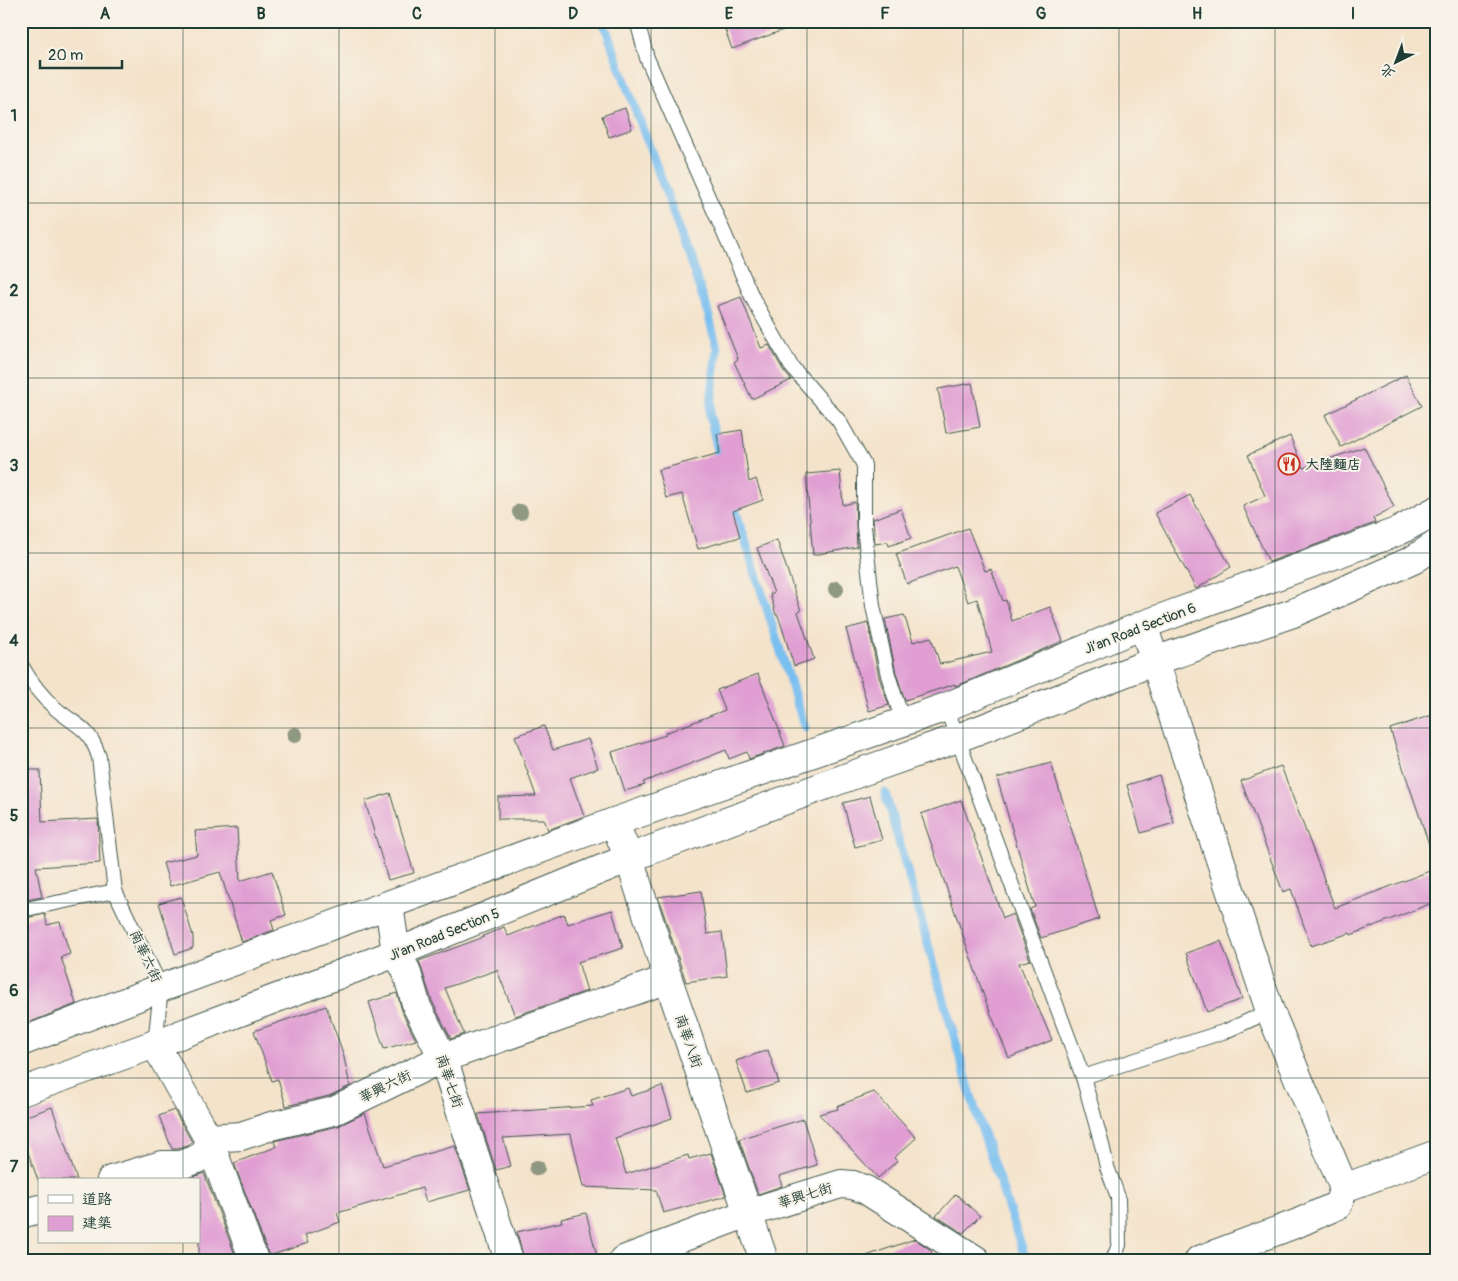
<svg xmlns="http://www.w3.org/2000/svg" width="1458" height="1281" font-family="Pangolin,'LXGW WenKai TC',sans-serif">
  <rect width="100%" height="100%" fill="#f7f3e8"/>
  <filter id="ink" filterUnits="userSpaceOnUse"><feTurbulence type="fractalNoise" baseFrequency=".02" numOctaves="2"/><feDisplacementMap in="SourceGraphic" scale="10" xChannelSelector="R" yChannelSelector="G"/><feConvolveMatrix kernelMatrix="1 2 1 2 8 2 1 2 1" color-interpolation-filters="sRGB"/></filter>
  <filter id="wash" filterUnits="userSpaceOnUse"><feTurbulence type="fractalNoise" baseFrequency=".0096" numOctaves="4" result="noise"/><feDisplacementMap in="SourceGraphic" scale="20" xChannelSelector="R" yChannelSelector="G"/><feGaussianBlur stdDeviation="1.12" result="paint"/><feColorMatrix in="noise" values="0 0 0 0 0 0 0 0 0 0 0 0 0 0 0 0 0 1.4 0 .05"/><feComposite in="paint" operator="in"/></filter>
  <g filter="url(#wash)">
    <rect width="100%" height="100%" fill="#f4e3cb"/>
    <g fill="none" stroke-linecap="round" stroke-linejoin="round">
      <!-- stream -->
      <g stroke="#79bff0" stroke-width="9">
        <path d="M603,21L670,203L707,309L717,348L710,415L721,465"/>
        <path d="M732,499L805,728"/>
        <path d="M885,793L974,1106L1026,1260"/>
      </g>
    </g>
    <g id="blocks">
      <!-- building -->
      <g fill="#e09ed3">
        <path d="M722,21H801L802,23L732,49Z"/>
        <path d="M625,108L632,129L609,137L602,116Z"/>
        <path d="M741,297L761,348L769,345L783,370L791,380L752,399L734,362L738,359L717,306Z"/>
        <path d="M1406,375L1422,406L1341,447L1325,415Z"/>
        <path d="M972,383L980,427L946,433L938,389Z"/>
        <path d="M742,430L749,482L756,479L763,500L733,511L740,537L698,549L682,494L666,498L658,470L720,453L717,434Z"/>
        <path d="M1290,436L1303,468L1364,447L1394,507L1373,518L1375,523L1269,562L1243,506L1265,496L1248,455Z"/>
        <path d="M840,471L843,505L855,502L857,547L813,555L806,474Z"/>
        <path d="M1190,495L1231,567L1196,589L1155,513Z"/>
        <path d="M901,509L911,538L889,546L888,542L875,544L873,519Z"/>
        <path d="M968,528L985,571L991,569L1003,601L1006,600L1012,621L1050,607L1063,641L959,685L955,686V684L905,700L896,673L885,619L904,615L913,642L931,637L940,664L992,652L977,599L968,602L955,566L907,584L896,554Z"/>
        <path d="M777,540L801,611L798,612L814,659L794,666L778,615H776L770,594L774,593L757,548Z"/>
        <path d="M868,623L879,677L889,705L869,711L846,629Z"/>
        <path d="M758,674L785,746L749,759L747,752L729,759L726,750L643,782L645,785L625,791L612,752L666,735L665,733L725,710L717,690Z"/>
        <path d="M1432,715L1437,728V855L1433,856L1390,729Z"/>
        <path d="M544,726L553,750L588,739L598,768L570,778L584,816L548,830L544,819H498V797L536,796L515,736Z"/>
        <path d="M1051,763L1099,919L1041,938L1030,909L1035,907L997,778Z"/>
        <path d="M1281,766L1335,908L1437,868V901L1351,935L1350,933L1311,946L1291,889L1283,892L1241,781Z"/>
        <path d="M21,770H40L42,822L98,819L100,863L36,867L42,897L21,901Z"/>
        <path d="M1159,775L1174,823L1141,833L1127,785Z"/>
        <path d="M390,793L414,873L388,880L365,801Z"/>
        <path d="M870,796L882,840L855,847L843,803Z"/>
        <path d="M961,800L1003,918L1013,914L1030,960L1019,963L1052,1040L1009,1058L986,1002L921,814Z"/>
        <path d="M237,828L240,881L272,871L286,915L271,920L274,930L242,942L220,872L170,886L163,863L197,855L195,831Z"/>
        <path d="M701,891L707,934L722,932L727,976L686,982L658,897Z"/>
        <path d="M181,897L193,936V948L175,954L159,903Z"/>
        <path d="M612,910L623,948L578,962L587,991L515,1016L497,970L445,988L464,1034L451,1039L432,1001L419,961L484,937L483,936L504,927L508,936L564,914L568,924Z"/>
        <path d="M45,914L47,925L60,922L70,954L61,957L76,1004L28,1023L21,1001V919Z"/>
        <path d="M1221,941L1242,999L1207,1012L1186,953Z"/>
        <path d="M397,993L403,1014L416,1040L384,1049L369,1002Z"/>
        <path d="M326,1006L343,1053L350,1086L329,1096L286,1106L278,1079L272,1081L254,1031Z"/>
        <path d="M768,1050L779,1083L747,1093L736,1061Z"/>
        <path d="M662,1086L672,1118L615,1138L626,1174L688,1155L689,1159L711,1153L726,1196L663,1213L656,1190L583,1187L571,1134L503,1138L511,1166L496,1170L478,1114L593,1106L591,1100L628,1088L631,1096Z"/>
        <path d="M874,1092L916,1138L894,1158L897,1161L878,1178L819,1114L838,1109L837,1106Z"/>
        <path d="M52,1107L77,1180H38L21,1133V1118Z"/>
        <path d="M174,1110L192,1142L188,1146L177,1149H172L159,1116Z"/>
        <path d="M365,1113L383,1166L455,1146L470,1190L426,1202L422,1188L337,1213L340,1222L305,1235L308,1243L269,1256L234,1163L276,1147L274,1141L338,1126Z"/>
        <path d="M803,1119L817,1165L779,1176L782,1186L758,1194L739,1139Z"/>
        <path d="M204,1173L237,1260H199V1180H185Z"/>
        <path d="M956,1194L980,1216L963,1233L936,1216Z"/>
        <path d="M586,1213L598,1260H571L570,1252L535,1260H524L517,1232L562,1222L561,1219Z"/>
        <path d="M915,1239L931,1250L934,1260H866V1256Z"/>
      </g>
    </g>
  </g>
  <g filter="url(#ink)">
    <use href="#blocks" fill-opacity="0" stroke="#3f564b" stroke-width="1"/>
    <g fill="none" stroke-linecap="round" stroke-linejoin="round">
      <!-- lane casing -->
      <g stroke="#3f564b" stroke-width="16">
        <g id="lane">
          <path d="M637,21L647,58L753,299L791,366L839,421L864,465V527L873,606L888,675L903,722"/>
          <path d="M21,665C30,681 41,696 55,708C77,727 89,726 99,757L115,891L161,988L155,1044"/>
          <path d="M946,707L1083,1077L1102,1145L1107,1167L1118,1197L1119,1245L1113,1260"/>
          <path d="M21,910L115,891"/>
          <path d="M1083,1077L1226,1031L1270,1011"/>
        </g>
      </g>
      <!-- street casing -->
      <g stroke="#3f564b" stroke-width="30">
        <g id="street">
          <path d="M1143,625L1270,1011L1344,1188L1338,1205L1298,1223L1199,1260"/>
          <path d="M614,822L629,858L668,979L764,1260"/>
          <path d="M389,905L396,953L406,970L417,1007L443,1058L509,1260"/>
          <path d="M155,1044L208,1138L254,1260"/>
          <path d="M111,1180L162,1165H180L195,1160L208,1152V1138L241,1136L271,1126L334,1111L443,1058L668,979"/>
          <path d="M1344,1188L1437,1154"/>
          <path d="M21,1214L39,1209"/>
          <path d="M623,1260L748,1213L841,1184L853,1185L866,1190L976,1260"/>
        </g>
      </g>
      <!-- primary casing -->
      <g stroke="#3f564b" stroke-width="30">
        <g id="primary">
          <path d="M21,1042L161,988L614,822L946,707L1143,625L1399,531L1437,510"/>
          <path d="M21,1092L155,1044L396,953L629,858L864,771L958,738L1155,661L1293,613L1413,560L1437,544"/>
        </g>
      </g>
      <!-- lane -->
      <use href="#lane" stroke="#fff" stroke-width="14"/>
      <!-- street -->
      <use href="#street" stroke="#fff" stroke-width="28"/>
      <!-- primary -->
      <use href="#primary" stroke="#fff" stroke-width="28"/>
    </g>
    <!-- trees -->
    <g fill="#8f9880">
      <circle cx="520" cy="512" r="8"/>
      <circle cx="836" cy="589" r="8"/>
      <circle cx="295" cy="735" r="8"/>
      <circle cx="537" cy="1168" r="8"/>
    </g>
  </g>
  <!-- grid -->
  <path fill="none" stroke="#1f3d34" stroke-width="1" stroke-opacity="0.55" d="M183,21V1180M339,21V1260M495,21V1260M651,21V1260M807,21V1260M963,21V1260M1119,21V1260M1275,21V1260M21,203H1437M21,378H1437M21,553H1437M21,728H1437M21,903H1437M21,1078H1437M183,1242V1260"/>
  <!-- icons -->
  <defs>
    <g id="restaurant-ring" transform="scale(1.125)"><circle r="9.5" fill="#f7f3e8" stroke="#c8321e" stroke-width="1.5"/><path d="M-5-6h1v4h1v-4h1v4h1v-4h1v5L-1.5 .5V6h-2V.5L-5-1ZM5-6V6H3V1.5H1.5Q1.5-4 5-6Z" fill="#c8321e"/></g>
  </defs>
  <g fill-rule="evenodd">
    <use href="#restaurant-ring" x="1289" y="464"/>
  </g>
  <g text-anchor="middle" stroke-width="4" stroke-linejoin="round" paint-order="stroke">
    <!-- poi labels -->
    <g font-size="14" font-weight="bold" fill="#1f3d34" stroke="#f7f3e8" text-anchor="start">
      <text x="1305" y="469">大陸麵店</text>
    </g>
    <!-- street labels -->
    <g font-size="14" fill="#1f3d34" stroke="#f7f3e8">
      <text transform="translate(1140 628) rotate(-21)" y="5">Ji’an Road Section 6</text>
      <text transform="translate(444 934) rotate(-22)" y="5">Ji’an Road Section 5</text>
      <text transform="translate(146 956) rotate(65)" y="5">南華六街</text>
      <text transform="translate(689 1041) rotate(71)" y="5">南華八街</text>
      <text transform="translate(450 1081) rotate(71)" y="5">南華七街</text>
      <text transform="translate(385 1086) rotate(-26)" y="5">華興六街</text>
      <text transform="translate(805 1195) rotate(-17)" y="5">華興七街</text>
    </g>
  </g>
  <!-- margin -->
  <rect width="1458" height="1281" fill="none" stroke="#f7f3e8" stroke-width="55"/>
  <!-- legend -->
  <rect x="38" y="1178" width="162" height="65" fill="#f7f3e8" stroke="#a1aaa0"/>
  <rect x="48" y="1195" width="25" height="8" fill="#ffffff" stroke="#a1aaa0"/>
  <text x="82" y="1204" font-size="15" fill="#1f3d34">道路</text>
  <rect x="48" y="1216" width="25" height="15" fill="#e09ed3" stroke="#a1aaa0"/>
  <text x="82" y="1228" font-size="15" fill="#1f3d34">建築</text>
  <!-- north arrow -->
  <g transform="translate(1396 62) rotate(222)" stroke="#f7f3e8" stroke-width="4" paint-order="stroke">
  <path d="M0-4L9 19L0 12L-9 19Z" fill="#1f3d34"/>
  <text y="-8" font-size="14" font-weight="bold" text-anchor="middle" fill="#1f3d34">北</text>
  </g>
  <!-- scale -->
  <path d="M40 60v8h82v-8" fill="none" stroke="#1f3d34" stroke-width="2.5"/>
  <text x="48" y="60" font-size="15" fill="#1f3d34" stroke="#f7f3e8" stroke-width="4" paint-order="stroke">20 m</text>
  <rect x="28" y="28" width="1402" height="1226" fill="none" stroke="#1f3d34" stroke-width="2"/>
  <g font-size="16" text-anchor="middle" font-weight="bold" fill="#1f3d34">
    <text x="105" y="19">A</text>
    <text x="261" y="19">B</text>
    <text x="417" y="19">C</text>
    <text x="573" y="19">D</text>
    <text x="729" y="19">E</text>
    <text x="885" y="19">F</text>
    <text x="1041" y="19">G</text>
    <text x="1197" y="19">H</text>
    <text x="1353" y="19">I</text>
    <text x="14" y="121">1</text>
    <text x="14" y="296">2</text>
    <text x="14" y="471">3</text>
    <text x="14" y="646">4</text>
    <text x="14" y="821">5</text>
    <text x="14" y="996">6</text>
    <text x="14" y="1172">7</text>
  </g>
</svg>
